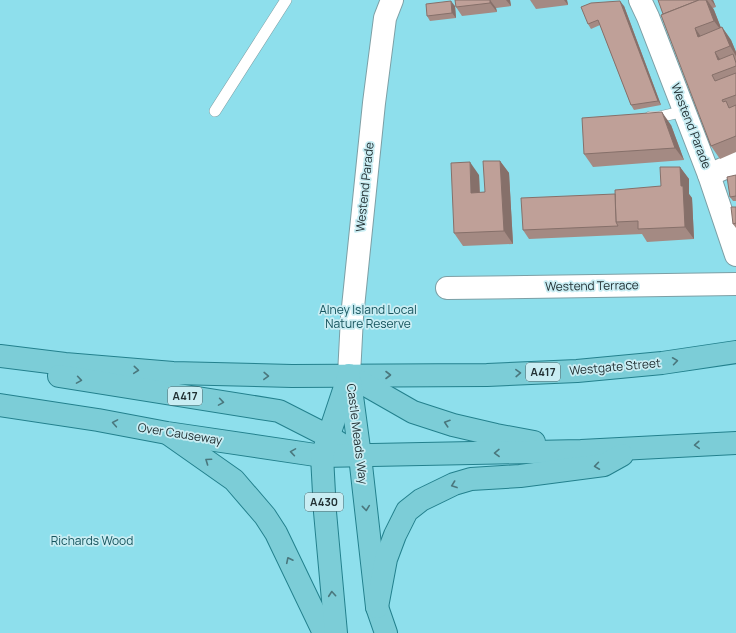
<svg xmlns="http://www.w3.org/2000/svg" width="736" height="633" font-family="Manrope,sans-serif">
  <rect width="100%" height="100%" fill="#c9edf3"/>
  <!-- green -->
  <rect fill="#8edfec" x="0" y="0" width="736" height="633"/>
  <g fill="none" stroke-linecap="round" stroke-linejoin="round">
    <!-- service casing -->
    <g stroke="#7d9fa5" stroke-width="12">
      <g id="service">
        <path d="M215,111L286,0"/>
        <path d="M650,117H659L685,111"/>
      </g>
    </g>
    <!-- minor casing -->
    <g stroke="#7d9fa5" stroke-width="24">
      <g id="minor">
        <path d="M640,0L648,17L709,175L736,255"/>
        <path d="M709,175L736,163"/>
        <path d="M447,288L736,284"/>
        <path d="M349,375L352,317L374,103L385,18L392,0"/>
      </g>
    </g>
    <!-- primary casing -->
    <g stroke="#23808d" stroke-width="24">
      <g id="primary">
        <path d="M0,356L65,364L173,373L292,376L487,375L577,371L662,363L736,352"/>
        <path d="M59,376L279,411L328,436L360,456"/>
        <path d="M350,376L413,412L453,425L496,435L534,442"/>
        <path d="M350,381L360,456L377,607L386,633"/>
        <path d="M0,405L98,420L167,433L322,456L581,451L736,443"/>
        <path d="M170,435L234,480L265,516L276,533L324,633"/>
        <path d="M377,607L386,559L395,535L407,511L421,500L454,484L471,479L520,476L604,465L622,455"/>
        <path d="M336,633L325,512L322,456L349,375"/>
      </g>
    </g>
    <!-- service -->
    <use href="#service" stroke="#fff" stroke-width="11"/>
    <!-- minor -->
    <use href="#minor" stroke="#fff" stroke-width="22"/>
    <!-- primary -->
    <use href="#primary" stroke="#7ccdd7" stroke-width="22"/>
  </g>
  <!-- wall -->
  <g fill="#a48a83">
    <path d="M455,0H510L511,6L496,8L497,12L462,16L456,7Z"/>
    <path d="M530,0H567L568,5L536,9Z"/>
    <path d="M658,0H713L716,7L713,8L714,10L721,28L722,27L731,40L736,52V152L720,159L711,146Z"/>
    <path d="M455,6L456,18L430,21L427,16Z"/>
    <path d="M624,6L661,105L634,110L631,105L600,25L591,29L588,24Z"/>
    <path d="M671,125L684,160L593,167L584,154Z"/>
    <path d="M500,161L509,173L513,244L463,246L454,233L479,175L480,193L485,192Z"/>
    <path d="M680,167L689,179V194L692,198L694,239L647,242L642,234L529,239L523,230L615,194L661,186Z"/>
    <path d="M736,175V201H733L730,197Z"/>
    <path d="M736,207V228L733,224Z"/>
  </g>
  <!-- shaded-wall -->
  <g fill="#86706a">
    <path d="M490,0L496,8L497,12L490,3Z"/>
    <path d="M506,0H510L511,6Z"/>
    <path d="M564,0H567L568,5Z"/>
    <path d="M706,0H707L714,10L723,33L714,21Z"/>
    <path d="M711,0H713L716,7Z"/>
    <path d="M451,1L455,6L456,18L452,13Z"/>
    <path d="M620,1L624,6L661,105L658,101Z"/>
    <path d="M722,27L731,40L736,52V56L730,46Z"/>
    <path d="M695,28L704,41L698,37Z"/>
    <path d="M715,52L724,65L718,60Z"/>
    <path d="M662,112L671,125L684,160L675,148Z"/>
    <path d="M500,161L509,173L513,244L504,231Z"/>
    <path d="M470,162L479,175L480,206L471,193Z"/>
    <path d="M680,167L689,179V194L692,198L694,239L685,227L681,186Z"/>
  </g>
  <!-- building -->
  <g fill="#bfa098" stroke="#86706a">
    <path d="M455,0H490V3L456,7Z"/>
    <path d="M658,0H699L663,14Z"/>
    <path d="M699,0H706L714,21L695,28L698,37L722,27L730,46L715,52L718,60L733,54L736,63V66L712,75L715,81L736,73V95L722,100L723,102L726,101L729,108L736,105V136L711,146L661,15Z"/>
    <path d="M451,1L452,13L427,16L426,4Z"/>
    <path d="M620,1L658,101L631,105L598,20L588,24L581,7L591,3Z"/>
    <path d="M662,112L675,148L584,154L582,118Z"/>
    <path d="M483,161H500L504,231L454,233L451,163L470,162L471,193L485,192Z"/>
    <path d="M660,167H680L681,186H683L685,227L638,229V221L616,222L615,190L661,186Z"/>
    <path d="M736,175V196L730,197L727,177Z"/>
    <path d="M615,194L616,222L618,226L523,230L521,198Z"/>
    <path d="M731,207H736V223L733,224Z"/>
  </g>
  <!-- one-way arrows -->
  <defs><path id="oneway-chevron" d="M-2-3.5L2.5 0L-2 3.5" fill="none" stroke-width="1.6" stroke-linecap="round" stroke-linejoin="round"/></defs>
  <g stroke="#4a777d">
    <use href="#oneway-chevron" transform="translate(675 361) rotate(-8)"/>
    <use href="#oneway-chevron" transform="translate(136 370) rotate(5)"/>
    <use href="#oneway-chevron" transform="translate(518 373) rotate(-2)"/>
    <use href="#oneway-chevron" transform="translate(388 375)"/>
    <use href="#oneway-chevron" transform="translate(266 376) rotate(2)"/>
    <use href="#oneway-chevron" transform="translate(79 380) rotate(9)"/>
    <use href="#oneway-chevron" transform="translate(221 402) rotate(9)"/>
    <use href="#oneway-chevron" transform="translate(115 423) rotate(-170)"/>
    <use href="#oneway-chevron" transform="translate(447 423) rotate(-162)"/>
    <use href="#oneway-chevron" transform="translate(697 445) rotate(176)"/>
    <use href="#oneway-chevron" transform="translate(293 452) rotate(-171)"/>
    <use href="#oneway-chevron" transform="translate(497 453) rotate(179)"/>
    <use href="#oneway-chevron" transform="translate(208 461) rotate(-145)"/>
    <use href="#oneway-chevron" transform="translate(597 466) rotate(172)"/>
    <use href="#oneway-chevron" transform="translate(454 485) rotate(160)"/>
    <use href="#oneway-chevron" transform="translate(366 508) rotate(84)"/>
    <use href="#oneway-chevron" transform="translate(289 560) rotate(-116)"/>
    <use href="#oneway-chevron" transform="translate(332 594) rotate(-95)"/>
  </g>
  <g text-anchor="middle" stroke-width="3.5" stroke-linejoin="round" paint-order="stroke">
    <!-- shield labels -->
    <g fill="#c9edf3" stroke="#54696d" stroke-width="1">
      <rect x="526" y="363" width="34" height="18" rx="3"/>
      <rect x="168" y="387" width="34" height="18" rx="3"/>
      <rect x="305" y="493" width="38" height="18" rx="3"/>
    </g>
    <g font-size="11" font-weight="bold" fill="#223033">
      <text x="543" y="376">A417</text>
      <text x="185" y="400">A417</text>
      <text x="324" y="506">A430</text>
    </g>
    <!-- street labels -->
    <g font-size="12" fill="#223033" stroke="#c9edf3">
      <text transform="translate(691 126) rotate(69)" y="4">Westend Parade</text>
      <text transform="translate(365 187) rotate(-84)" y="4">Westend Parade</text>
      <text transform="translate(592 286) rotate(-1)" y="4">Westend Terrace</text>
      <text transform="translate(615 367) rotate(-5)" y="4">Westgate Street</text>
      <text transform="translate(180 434) rotate(9)" y="4">Over Causeway</text>
      <text transform="translate(357 434) rotate(83)" y="4">Castle Meads Way</text>
    </g>
    <!-- park labels -->
    <g font-size="12" fill="#16545d" stroke="#c9edf3">
      <text x="368" y="314">Alney Island Local<tspan x="368" dy="14">Nature Reserve</tspan></text>
      <text x="92" y="545">Richards Wood</text>
    </g>
  </g>
</svg>
